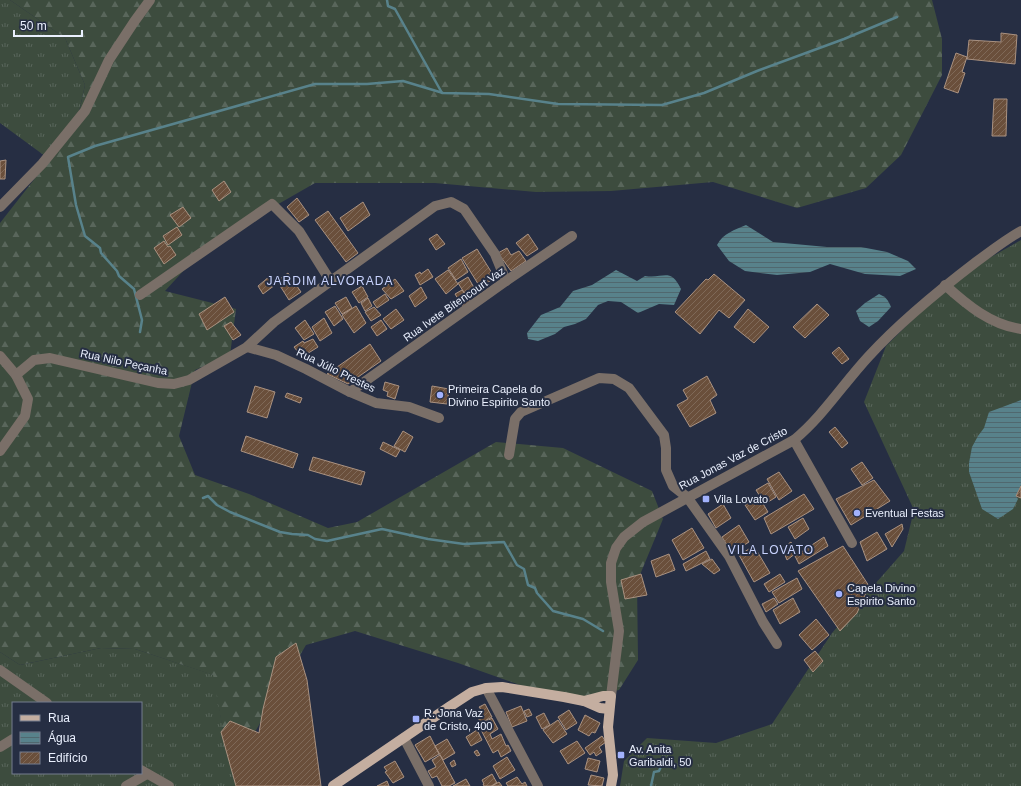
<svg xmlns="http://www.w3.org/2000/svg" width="1021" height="786" font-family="Arial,sans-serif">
  <defs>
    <pattern id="grass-tufts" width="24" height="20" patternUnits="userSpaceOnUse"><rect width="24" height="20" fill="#3d4c3e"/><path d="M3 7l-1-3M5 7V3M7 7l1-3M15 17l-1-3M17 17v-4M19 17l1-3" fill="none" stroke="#59665b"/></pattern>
    <pattern id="forest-firs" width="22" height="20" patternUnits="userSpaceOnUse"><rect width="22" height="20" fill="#3d4c3e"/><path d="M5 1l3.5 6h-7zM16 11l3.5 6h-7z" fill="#59665b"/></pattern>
    <pattern id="water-rules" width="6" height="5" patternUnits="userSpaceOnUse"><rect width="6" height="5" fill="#58828b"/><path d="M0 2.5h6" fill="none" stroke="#50686f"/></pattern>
    <pattern id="building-hatch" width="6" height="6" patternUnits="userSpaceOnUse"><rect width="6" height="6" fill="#6a4f3b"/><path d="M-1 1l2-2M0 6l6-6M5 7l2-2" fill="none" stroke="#7f6958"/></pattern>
  </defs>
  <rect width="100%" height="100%" fill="#262e43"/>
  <!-- grass -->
  <g fill="url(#grass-tufts)" fill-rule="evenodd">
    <path d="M0,0H10L65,38L85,85L76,125L49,159L0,123Z"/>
    <path d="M1021,240V786H620L624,761L647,738L716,743L772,724L832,633L904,551L914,510L864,402L886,346L956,277Z"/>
    <path d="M101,648L135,649L214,675L226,748L249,786H0V652L20,665ZM13,703H141V773H13Z"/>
  </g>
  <!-- forest -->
  <path fill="url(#forest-firs)" d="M10,0H932L942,39V75L901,155L866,188L797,208L713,182L611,191L536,192L435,183H315L207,245L165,291L236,309L230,355L195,370L179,436L195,475L249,494L328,528L357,522L496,442L563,448L652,491L663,519L637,582L638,660L619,690L568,702L458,663L355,631L306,645L249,742L226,748L213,675L135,649L101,648L20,665L0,652V223L76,126L85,85L65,38Z"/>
  <!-- water -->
  <g fill="url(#water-rules)">
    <path d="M746,225L773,242L827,247H861L887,252L908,261L916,269L900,276L865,274L830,264L810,272L777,275L745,271L729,261L717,245C723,233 735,230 746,225Z"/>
    <path d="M616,270L637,281L645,276C664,279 670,267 681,289L674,305L659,304L638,313L621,302L608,301L598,305L586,319L575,324L564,327L555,334L538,341L528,339L527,333L541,315L560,307L573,291L592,285Z"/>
    <path d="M879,294C886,297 888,300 891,307L878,321L869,327L860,321L856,311L865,303Z"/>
    <path d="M1021,400V485L1016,496L1018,499L1013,509L998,519L982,509L969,472V463L972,447L978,436L984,428L989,412Z"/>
  </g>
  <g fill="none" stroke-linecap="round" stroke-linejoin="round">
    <!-- stream -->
    <g stroke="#58828b" stroke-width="2.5">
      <path d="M387,0L388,6L395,9L442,93"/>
      <path d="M140,332L142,320L134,289L119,276L117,271L101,253L100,248L85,236L76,205L68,157L95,146L315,84H367L403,81L443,93L489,94L558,104L662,105L704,93L757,71L844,39L897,17"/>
      <path d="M203,498L208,496L217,505L230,512L280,532L292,534L308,535L315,539L327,541L382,529L428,539L464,544L504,542L517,565L524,569L528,585L535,588L537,593L553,611L583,619L603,631"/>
      <path d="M651,786L654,772L659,771L662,764"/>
    </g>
  </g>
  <!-- building -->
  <g fill="url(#building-hatch)" stroke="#aa9281">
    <path d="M1001,33L1017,35L1015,64L967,59L969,40L1001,42Z"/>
    <path d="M956,53L967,57L962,72L965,73L958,93L944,88Z"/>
    <path d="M994,99H1007L1006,136H992Z"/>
    <path d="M6,160L5,179H0V161Z"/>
    <path d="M224,181L231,192L219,201L212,190Z"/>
    <path d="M297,198L309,215L299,222L287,207Z"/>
    <path d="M363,202L370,215L348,231L340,218Z"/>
    <path d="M183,207L191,218L179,227L170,215Z"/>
    <path d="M328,211L358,253L346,262L315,220Z"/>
    <path d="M177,227L182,235L168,245L163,236Z"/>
    <path d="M437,234L445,244L436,250L429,239Z"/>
    <path d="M528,234L538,249L527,256L516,243Z"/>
    <path d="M164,241L168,247L170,246L176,255L164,264L154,248Z"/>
    <path d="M507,248L511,255L519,251L526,261L511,271L498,253Z"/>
    <path d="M477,249L495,278L480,287L462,258Z"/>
    <path d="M461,259L468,272L456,280L448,268Z"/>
    <path d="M428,269L433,277L420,285L415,275L420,272L421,274Z"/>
    <path d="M448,270L458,284L446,294L435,279Z"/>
    <path d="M288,273L301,292L289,300L277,281Z"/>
    <path d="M714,274L745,300L729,318L719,310L700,334L675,312L706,279L708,280Z"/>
    <path d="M270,276L275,285L263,294L258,286Z"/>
    <path d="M468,277L476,291L467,297L458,283Z"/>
    <path d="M395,279L404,291L391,299L382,289Z"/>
    <path d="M362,286L368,297L359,303L352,292Z"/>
    <path d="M421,287L427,298L415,307L409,296Z"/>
    <path d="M462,290L471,302L463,307L455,294Z"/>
    <path d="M385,294L389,300L377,308L373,302Z"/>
    <path d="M225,297L234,312L207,330L199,314Z"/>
    <path d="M346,297L352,308L342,314L335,303Z"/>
    <path d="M368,298L372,306L365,311L361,303Z"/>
    <path d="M817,304L829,315L805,338L793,327Z"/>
    <path d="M335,306L343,319L334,326L325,312Z"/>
    <path d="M356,306L366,323L354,333L342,315Z"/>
    <path d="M374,307L381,315L371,321L365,312Z"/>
    <path d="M396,309L404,320L391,329L383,319Z"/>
    <path d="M748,309L769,327L754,343L734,327Z"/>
    <path d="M324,318L332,333L320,341L312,327Z"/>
    <path d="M305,320L314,334L304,340L295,328Z"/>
    <path d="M381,320L387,329L377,336L371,327Z"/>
    <path d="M231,322L241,335L233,340L224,326Z"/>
    <path d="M313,339L318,347L302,357L294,347L303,341L304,343Z"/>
    <path d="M370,344L381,361L348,384L327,374Z"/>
    <path d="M839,347L849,359L842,364L832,353Z"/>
    <path d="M707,376L717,395L710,400L716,413L690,427L677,405L688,399L683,390Z"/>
    <path d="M385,382L399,386L395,399L387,396L388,392L383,390Z"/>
    <path d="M255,386L275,392L267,418L247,412Z"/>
    <path d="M432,386L449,389L447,404L430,402Z"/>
    <path d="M287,393L302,398L300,403L285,397Z"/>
    <path d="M835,427L848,443L842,448L829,432Z"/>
    <path d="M403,431L413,437L405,452L394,446Z"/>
    <path d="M246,436L298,454L293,468L241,451Z"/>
    <path d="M383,442L400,450L396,457L380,449Z"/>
    <path d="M313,457L365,472L361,485L309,470Z"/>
    <path d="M862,462L873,478L862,485L851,469Z"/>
    <path d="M779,472L792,491L779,500L767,479Z"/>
    <path d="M874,480L890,501L851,525L836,499Z"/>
    <path d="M768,483L776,497L765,504L756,490Z"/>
    <path d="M1021,486V498L1016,496Z"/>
    <path d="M804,494L814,509L771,534L764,518Z"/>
    <path d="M759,497L768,512L755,520L745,505Z"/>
    <path d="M723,504L731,518L716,528L708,514Z"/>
    <path d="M803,518L809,529L795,539L788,527Z"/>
    <path d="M902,524L903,529L892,547L885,534Z"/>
    <path d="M739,525L749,542L732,553L722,537Z"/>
    <path d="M692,528L704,548L683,560L672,540Z"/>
    <path d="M877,532L887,549L867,561L860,542Z"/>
    <path d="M824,537L828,546L799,564L795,556Z"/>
    <path d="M791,542L796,553L787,560L782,548Z"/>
    <path d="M754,546L770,573L754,582L739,555Z"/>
    <path d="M843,546L869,586L857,613L840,631L798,571Z"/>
    <path d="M706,551L710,559L686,571L683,564Z"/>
    <path d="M669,554L675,570L656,577L651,561Z"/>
    <path d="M712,559L720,570L714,574L702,564Z"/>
    <path d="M641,574L647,595L625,599L621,580Z"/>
    <path d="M780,574L785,582L769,592L764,584Z"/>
    <path d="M797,578L802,589L779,603L772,592Z"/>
    <path d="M774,598L778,604L766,612L762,604Z"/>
    <path d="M793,598L800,612L780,624L773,610Z"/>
    <path d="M816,619L829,635L812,650L799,635Z"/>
    <path d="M296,643L307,680L321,786H236L221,732L230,721L259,733L263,709L276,657Z"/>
    <path d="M815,651L823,661L813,672L804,660Z"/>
    <path d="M485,704L492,717L481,723L476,714L482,711L479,707Z"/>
    <path d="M521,706L527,721L512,727L506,712Z"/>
    <path d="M529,709L532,715L527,717L524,711Z"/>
    <path d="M569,710L577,723L566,730L558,717Z"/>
    <path d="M544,713L550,725L542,729L536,717Z"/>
    <path d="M585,715L600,723L595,733L592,732L589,736L578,730Z"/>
    <path d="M492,718L498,729L490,734L492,739L501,734L506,746L508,745L511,751L501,757L498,750L493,753L479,726Z"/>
    <path d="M558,720L567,734L553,743L543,730Z"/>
    <path d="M477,730L482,740L471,746L466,737Z"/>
    <path d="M430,736L435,746L447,739L455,753L443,760L435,746L439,754L425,762L415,745Z"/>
    <path d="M602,736L606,742L599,747L602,752L596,756L594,752L590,755L585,748Z"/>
    <path d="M577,741L585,753L568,764L560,751Z"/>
    <path d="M477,750L480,755L477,756L474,752Z"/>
    <path d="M440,755L455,783L449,786H442L437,776L432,778L428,771L436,767L432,760Z"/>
    <path d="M507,757L515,770L500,779L493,766Z"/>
    <path d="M588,758L600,761L597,772L585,769Z"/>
    <path d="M454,760L456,765L452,767L450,763Z"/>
    <path d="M395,761L404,777L393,783L385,772L387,771L384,767Z"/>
    <path d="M492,774L497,783L491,786H484L483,784H484L482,780Z"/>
    <path d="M591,775L604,778L602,786L588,785Z"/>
    <path d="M517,777L522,784L525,782L527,786H508L506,783Z"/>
    <path d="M466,779L470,786H453Z"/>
    <path d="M387,781L389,786H377Z"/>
    <path d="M499,782L502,786H492Z"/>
  </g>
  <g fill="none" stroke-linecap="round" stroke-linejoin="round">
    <!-- minor -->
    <g stroke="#7a6f68" stroke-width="10">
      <path d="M0,207L42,164L85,111L109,60L134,22L150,0"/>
      <path d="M945,285C967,305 991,325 1021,329"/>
      <path d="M140,295L272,204L299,231L331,282"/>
      <path d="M247,347L276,355L306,369L350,392L376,403L409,407L439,418"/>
      <path d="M0,356L16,375L28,399L25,416L0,451"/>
      <path d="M16,375L34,360L50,358L158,383L174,384L189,380L247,347L274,322L435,206L451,202L464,209L495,254L506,281"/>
      <path d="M350,392L506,281L572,236"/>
      <path d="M794,440L852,543"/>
      <path d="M509,455L515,419L521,412L599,378L614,379L629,388L664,435L666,448V470L673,486L687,497L729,556L763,622L777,644"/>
      <path d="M0,670L47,703"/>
      <path d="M486,688L538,786"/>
      <path d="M611,696L619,631L611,582V563L616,548L624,537L643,522L794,440C823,416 843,384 869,356C901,321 938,291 976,262C991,251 1005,240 1021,231"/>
      <path d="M404,738L429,786"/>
      <path d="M0,747L13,739"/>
      <path d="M141,770L169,786"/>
      <path d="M126,786L147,774"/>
    </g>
    <!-- major -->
    <g stroke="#c4aea0" stroke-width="10">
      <path d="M584,701L603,696H611L608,727L613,775L611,786"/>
      <path d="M333,786L449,707L472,692L486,688L502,687L564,697L584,701L600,708L609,709"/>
    </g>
  </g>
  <!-- markers -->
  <g fill="#a2b2fd" stroke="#262e43" stroke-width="1.5">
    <circle cx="440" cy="395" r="4"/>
    <rect x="702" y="495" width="8" height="8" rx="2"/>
    <circle cx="857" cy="513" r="4"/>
    <circle cx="839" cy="594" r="4"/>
    <rect x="412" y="715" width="8" height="8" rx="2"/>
    <rect x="617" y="751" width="8" height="8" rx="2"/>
  </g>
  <g text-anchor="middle" stroke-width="4" stroke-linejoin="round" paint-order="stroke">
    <!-- street labels -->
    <g font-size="11" fill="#eaf0fe" stroke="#262e43">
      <text transform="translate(454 304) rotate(-35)" y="4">Rua Ivete Bitencourt Vaz</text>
      <text transform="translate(124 362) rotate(12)" y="4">Rua Nilo Peçanha</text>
      <text transform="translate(336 370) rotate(26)" y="4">Rua Júlio Prestes</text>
      <text transform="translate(733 458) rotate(-28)" y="4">Rua Jonas Vaz de Cristo</text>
    </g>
    <!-- poi labels -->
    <g font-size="11" fill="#eaf0fe" stroke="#262e43" text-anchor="start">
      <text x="448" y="393">Primeira Capela do<tspan x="448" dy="13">Divino Espirito Santo</tspan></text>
      <text x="714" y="503">Vila Lovato</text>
      <text x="865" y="517">Eventual Festas</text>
      <text x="847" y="592">Capela Divino<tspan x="847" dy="13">Espirito Santo</tspan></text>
      <text x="424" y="717">R. Jona Vaz<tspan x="424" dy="13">de Cristo, 400</tspan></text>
      <text x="629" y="753">Av. Anita<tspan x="629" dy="13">Garibaldi, 50</tspan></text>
    </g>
    <!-- neighbourhood labels -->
    <g font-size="12" letter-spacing="1" fill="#c9d4ff" stroke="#262e43">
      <text x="330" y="285">JARDIM ALVORADA</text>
      <text x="771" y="554">VILA LOVATO</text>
    </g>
  </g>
  <!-- legend -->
  <rect x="12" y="702" width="130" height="72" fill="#262e43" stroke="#747c8e"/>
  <rect x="20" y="715" width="20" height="6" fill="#c4aea0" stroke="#747c8e"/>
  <text x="48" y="722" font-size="12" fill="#eaf0fe">Rua</text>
  <rect x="20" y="732" width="20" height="12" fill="url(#water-rules)" stroke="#747c8e"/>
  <text x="48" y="742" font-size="12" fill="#eaf0fe">Água</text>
  <rect x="20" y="752" width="20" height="12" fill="url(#building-hatch)" stroke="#747c8e"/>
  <text x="48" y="762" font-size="12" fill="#eaf0fe">Edifício</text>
  <!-- scale -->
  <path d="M14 30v6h68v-6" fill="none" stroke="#eaf0fe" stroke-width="2"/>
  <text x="20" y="30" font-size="12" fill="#eaf0fe" stroke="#262e43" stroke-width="3" paint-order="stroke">50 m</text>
</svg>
